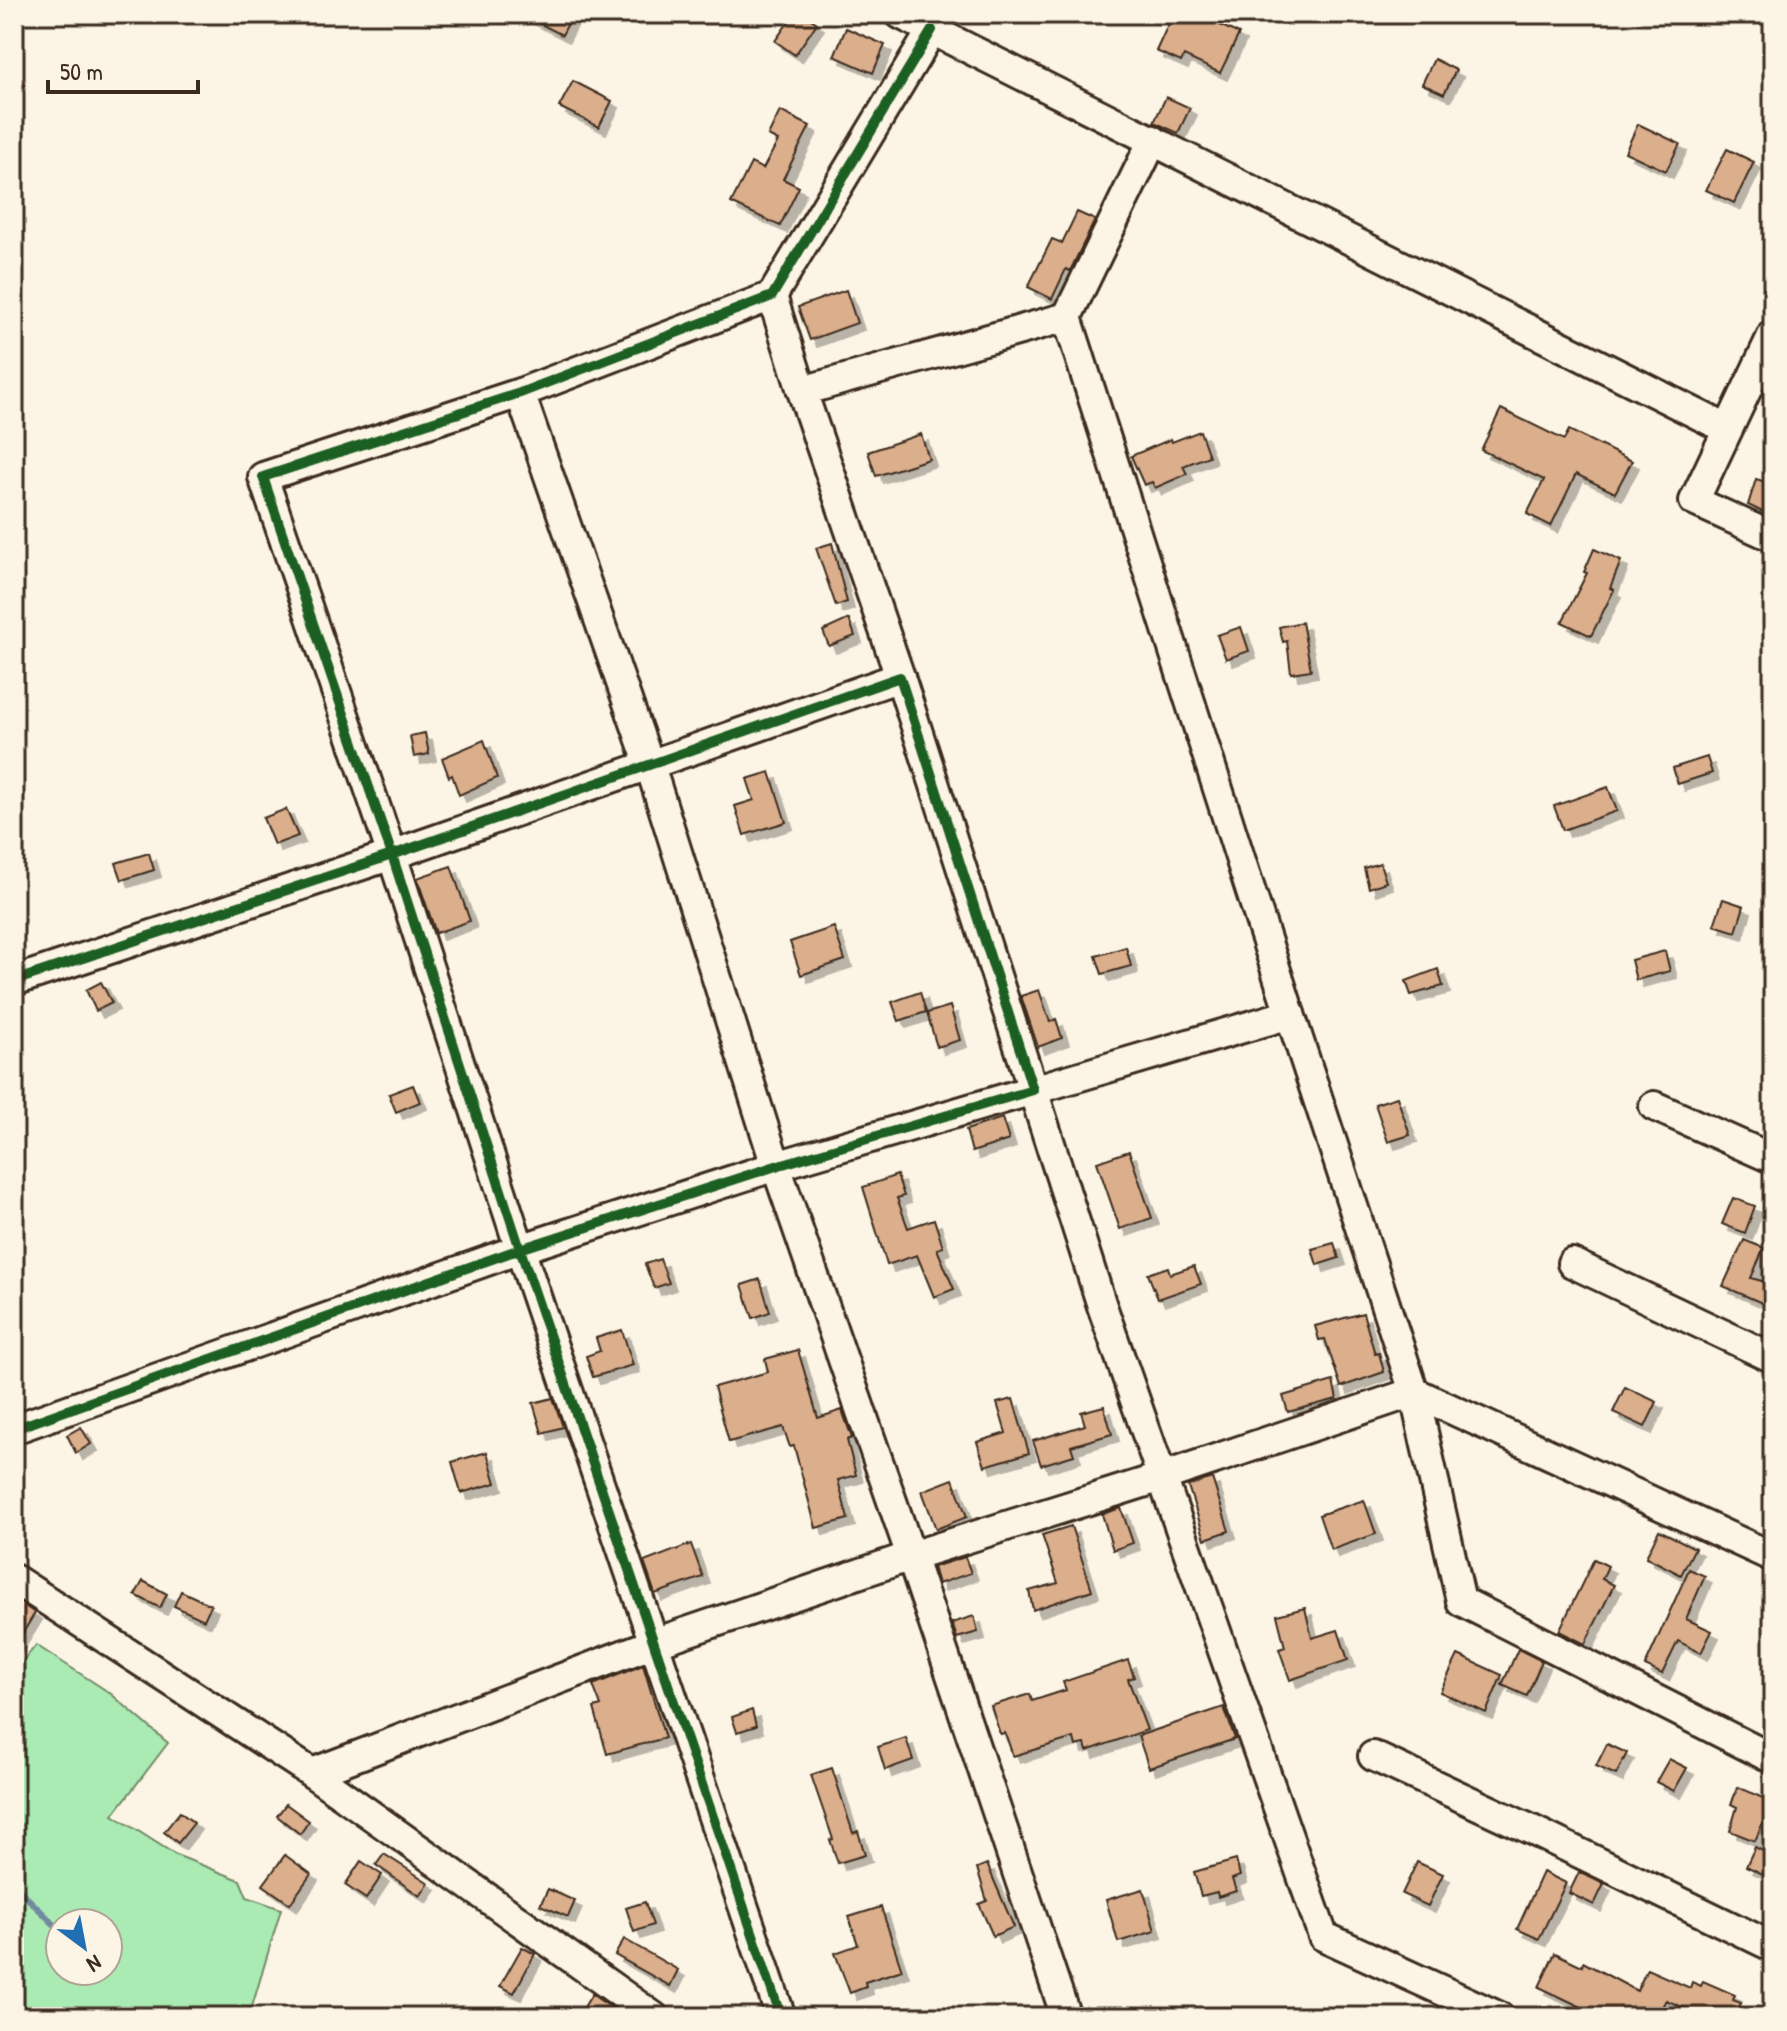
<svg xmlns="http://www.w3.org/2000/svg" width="1787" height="2031" font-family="'Patrick Hand',sans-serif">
  <defs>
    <filter id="shadow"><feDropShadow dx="7" dy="7" stdDeviation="0" flood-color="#0004"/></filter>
  </defs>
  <rect width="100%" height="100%" fill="#fcf5e5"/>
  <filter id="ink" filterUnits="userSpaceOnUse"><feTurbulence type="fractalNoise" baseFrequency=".0125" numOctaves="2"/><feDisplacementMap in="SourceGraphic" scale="16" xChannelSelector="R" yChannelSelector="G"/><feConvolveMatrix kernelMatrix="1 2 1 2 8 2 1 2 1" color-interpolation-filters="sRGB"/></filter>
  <g filter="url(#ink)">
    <!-- green -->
    <path fill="#aaeab3" stroke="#728a68" stroke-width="2" fill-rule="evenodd" d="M36,1645L110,1693L168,1743L113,1815L176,1855L240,1880L247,1897L281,1909L249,2017H14V1672ZM60,1923H108V1971H60Z"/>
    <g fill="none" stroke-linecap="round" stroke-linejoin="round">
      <!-- stream -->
      <path stroke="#728a9e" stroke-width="6" d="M14,1885L60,1930"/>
    </g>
    <!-- building -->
    <g fill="#dbae8c" stroke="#3b2a1e" stroke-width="2" filter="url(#shadow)">
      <path d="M521,14H573L562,35Z"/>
      <path d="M794,14H804L817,23L795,55L775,41Z"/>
      <path d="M1173,14H1197L1239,34L1220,73L1184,56L1181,62L1156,51Z"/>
      <path d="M846,28L885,45L873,73L834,56Z"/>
      <path d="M1434,59L1456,70L1444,94L1422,84Z"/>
      <path d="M573,81L612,101L599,127L559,107Z"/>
      <path d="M1166,97L1190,108L1178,133L1154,122Z"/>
      <path d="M780,111L810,126L783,179L799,187L780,226L731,203L751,163L763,169L778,141L768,136Z"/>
      <path d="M1638,124L1680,144L1666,171L1625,152Z"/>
      <path d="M1727,149L1754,162L1734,203L1706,190Z"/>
      <path d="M1077,212L1095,220L1070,271L1066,269L1052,299L1028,287L1052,239L1062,243Z"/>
      <path d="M846,290L857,323L810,340L798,307Z"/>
      <path d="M1501,409L1564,440L1569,430L1632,461L1615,493L1576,474L1551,526L1527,514L1544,480L1481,450Z"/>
      <path d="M1200,431L1209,456L1183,466L1187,474L1155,488L1152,482L1144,485L1131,456L1171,439L1172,442Z"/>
      <path d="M921,434L929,459L876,476L868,452Z"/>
      <path d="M1756,479L1773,484V517L1748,505Z"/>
      <path d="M832,543L847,602L836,606L816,548Z"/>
      <path d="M1594,549L1621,561L1610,588L1614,590L1591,636L1562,622L1587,573L1584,572Z"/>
      <path d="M849,619L855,636L829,646L823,631Z"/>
      <path d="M1302,622L1311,670L1291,673L1287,641L1283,642L1279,627Z"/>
      <path d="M1241,627L1249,651L1226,659L1217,635Z"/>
      <path d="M425,733L429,754L414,757L410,736Z"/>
      <path d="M484,740L497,778L459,795L452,775L449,777L442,758Z"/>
      <path d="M1707,757L1712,773L1678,784L1673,768Z"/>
      <path d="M770,772L786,822L744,835L735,806L754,800L747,779Z"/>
      <path d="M1608,787L1617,811L1563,830L1554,806Z"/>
      <path d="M286,809L298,836L274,845L263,818Z"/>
      <path d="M149,853L154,870L122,880L116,863Z"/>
      <path d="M1380,863L1386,882L1369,888L1364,868Z"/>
      <path d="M451,866L470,921L436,933L417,878Z"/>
      <path d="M1723,899L1744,906L1736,932L1714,925Z"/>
      <path d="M834,927L845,960L801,975L790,942Z"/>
      <path d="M1126,947L1131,966L1102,974L1096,956Z"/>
      <path d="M1665,951L1670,971L1636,980L1631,960Z"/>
      <path d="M1438,969L1443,986L1411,995L1406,981Z"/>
      <path d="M101,982L112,1003L96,1011L86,990Z"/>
      <path d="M1039,990L1050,1022L1056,1019L1062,1038L1038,1047L1021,996Z"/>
      <path d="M920,992L926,1012L899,1021L892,1002Z"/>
      <path d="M950,1006L960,1040L937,1047L927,1013Z"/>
      <path d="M413,1085L420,1102L396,1112L389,1094Z"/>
      <path d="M1397,1097L1410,1135L1388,1142L1375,1104Z"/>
      <path d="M1002,1118L1009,1140L972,1152L966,1130Z"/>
      <path d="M1129,1151L1152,1218L1120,1229L1097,1162Z"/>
      <path d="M897,1175L904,1196L897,1198L908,1228L934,1219L943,1247L937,1249L954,1289L934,1297L917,1255L887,1265L863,1187Z"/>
      <path d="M1733,1198L1755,1206L1745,1233L1722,1224Z"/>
      <path d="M1744,1240L1764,1248L1751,1278L1773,1284L1769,1306L1723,1286Z"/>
      <path d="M1334,1243L1339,1258L1317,1265L1312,1249Z"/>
      <path d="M660,1259L669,1283L654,1288L645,1264Z"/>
      <path d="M1194,1266L1201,1284L1158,1299L1148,1274L1168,1267L1170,1274Z"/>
      <path d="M760,1279L770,1312L753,1318L742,1285Z"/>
      <path d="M1363,1313L1375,1354L1379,1353L1384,1372L1341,1387L1325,1339L1319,1340L1315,1326Z"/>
      <path d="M622,1330L633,1365L593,1377L586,1356L600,1351L596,1338Z"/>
      <path d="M798,1350L818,1418L842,1410L852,1438L847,1440L856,1475L838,1480L848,1519L816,1528L794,1446L790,1447L783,1427L729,1442L714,1387L768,1372L765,1359Z"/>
      <path d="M1333,1381L1337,1399L1288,1412L1283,1396Z"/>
      <path d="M1625,1387L1657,1402L1645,1427L1613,1412Z"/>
      <path d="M553,1398L563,1427L542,1433L533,1403Z"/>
      <path d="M1013,1399L1029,1453L985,1466L977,1442L1006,1433L997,1403Z"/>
      <path d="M1104,1406L1112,1434L1071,1446L1074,1455L1041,1465L1033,1441L1085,1425L1081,1412Z"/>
      <path d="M81,1427L91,1444L76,1453L67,1435Z"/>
      <path d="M487,1452L496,1483L461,1493L452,1462Z"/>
      <path d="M1212,1478L1229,1531L1205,1539L1188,1486Z"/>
      <path d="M953,1479L967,1517L936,1529L922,1491Z"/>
      <path d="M1364,1500L1376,1534L1331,1550L1319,1515Z"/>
      <path d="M1121,1508L1133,1543L1113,1550L1102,1514Z"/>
      <path d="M1071,1526L1092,1590L1033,1610L1029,1591L1058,1583L1042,1535Z"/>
      <path d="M1659,1530L1695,1548L1681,1575L1646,1557Z"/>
      <path d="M691,1544L703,1577L655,1594L644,1562Z"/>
      <path d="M965,1557L971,1573L938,1584L933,1567Z"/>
      <path d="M1594,1559L1608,1566L1602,1579L1614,1585L1585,1644L1559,1631Z"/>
      <path d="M1689,1569L1705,1576L1686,1619L1712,1631L1701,1653L1678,1641L1662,1674L1645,1666Z"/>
      <path d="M143,1581L167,1594L160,1608L135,1595Z"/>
      <path d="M181,1591L211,1605L204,1620L174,1606Z"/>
      <path d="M14,1599L35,1613L14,1647Z"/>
      <path d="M1305,1608L1312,1638L1338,1630L1348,1660L1290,1680L1279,1649L1285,1647L1277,1615Z"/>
      <path d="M974,1616L978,1632L957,1638L952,1623Z"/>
      <path d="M1518,1649L1542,1661L1527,1696L1502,1685Z"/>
      <path d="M1458,1655L1502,1675L1486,1713L1440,1692Z"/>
      <path d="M1128,1660L1134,1677L1128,1679L1147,1730L1087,1751L1085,1744L1076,1746L1074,1738L1013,1756L1005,1733L1000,1734L991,1706L1030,1694L1032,1701L1066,1690L1063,1682Z"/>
      <path d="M643,1665L665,1738L607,1754L594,1708L601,1706L593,1685Z"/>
      <path d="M1224,1707L1235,1739L1149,1768L1138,1736Z"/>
      <path d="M752,1710L756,1726L737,1732L732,1717Z"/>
      <path d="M906,1738L913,1760L885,1770L878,1747Z"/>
      <path d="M1607,1744L1627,1753L1616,1775L1596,1766Z"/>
      <path d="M1669,1759L1687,1768L1674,1791L1656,1782Z"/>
      <path d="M832,1768L853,1833L858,1831L865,1855L838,1863L830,1840L833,1839L811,1775Z"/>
      <path d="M1738,1787L1772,1802L1755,1841L1730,1831L1737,1807L1731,1804Z"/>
      <path d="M286,1804L309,1821L300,1834L277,1816Z"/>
      <path d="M180,1812L194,1823L178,1843L164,1832Z"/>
      <path d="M1755,1847L1773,1856V1879L1746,1866Z"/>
      <path d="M384,1854L429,1883L420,1896L376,1865Z"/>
      <path d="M285,1855L311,1874L290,1904L263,1885Z"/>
      <path d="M1236,1860L1240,1876L1232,1879L1236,1891L1218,1897L1217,1892L1201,1896L1194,1872Z"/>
      <path d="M361,1861L382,1875L366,1899L345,1885Z"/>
      <path d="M1417,1862L1443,1874L1428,1906L1402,1894Z"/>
      <path d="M987,1864L1014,1927L993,1936L979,1904L987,1901L977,1868Z"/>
      <path d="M1543,1872L1566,1883L1539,1939L1517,1929Z"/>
      <path d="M1579,1872L1604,1884L1594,1905L1569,1893Z"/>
      <path d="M548,1889L575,1901L568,1917L540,1905Z"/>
      <path d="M1143,1889L1155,1931L1118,1942L1106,1900Z"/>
      <path d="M645,1902L653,1925L634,1932L626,1908Z"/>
      <path d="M881,1907L902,1970L865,1982L866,1987L850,1993L835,1953L858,1945L849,1917Z"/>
      <path d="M624,1939L678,1970L670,1986L615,1955Z"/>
      <path d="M522,1947L535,1954L514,1993L500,1986Z"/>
      <path d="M1555,1953L1582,1966L1583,1962L1637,1991L1647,1969L1690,1988L1692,1982L1701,1986L1703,1981L1735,1995L1733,2000L1741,2003L1735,2017H1705L1666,2000L1656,2017H1592V2012L1539,1987Z"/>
      <path d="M592,1994L597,1998L625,2017H578Z"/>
    </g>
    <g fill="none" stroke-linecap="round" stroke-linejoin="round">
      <!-- minor casing -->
      <g stroke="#3b2a1e" stroke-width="34">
        <g id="minor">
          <path d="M900,14L1727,429"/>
          <path d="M1153,140L1067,317L1290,1014L1414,1392L1461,1601L1773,1759"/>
          <path d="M772,296L802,391L900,677"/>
          <path d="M1773,334L1694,501L1773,537"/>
          <path d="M802,391L1067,317"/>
          <path d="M520,393L650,766L776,1166L911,1556L1066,2017"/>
          <path d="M14,981L392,855L900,677L1033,1090L776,1166L520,1249L14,1429"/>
          <path d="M1290,1014L1033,1090L1102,1306L1323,1936L1500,2017"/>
          <path d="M1654,1106L1773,1159"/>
          <path d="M1572,1263L1773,1358"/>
          <path d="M14,1579L312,1773L654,2017"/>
          <path d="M1373,1756L1532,1830L1773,1947"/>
          <path d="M312,1773L654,1643L911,1556L1162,1477L1414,1392L1773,1557"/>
          <path d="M781,2017L520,1249L392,855L263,477L520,393L772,296L932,30"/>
        </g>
      </g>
      <!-- minor -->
      <use href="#minor" stroke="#fcf5e5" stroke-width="28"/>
      <!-- cycleway casing -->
      <g stroke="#fcf5e5" stroke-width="15">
        <g id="cycleway">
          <path d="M14,981L392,855L900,677L1033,1090L776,1166L520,1249L14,1429"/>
          <path d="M781,2017L520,1249L392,855L263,477L520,393L772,296L932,30"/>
        </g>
      </g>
      <!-- cycleway -->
      <use href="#cycleway" stroke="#1b5e20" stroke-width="10"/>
    </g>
  </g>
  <!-- margin -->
  <rect width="1787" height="2031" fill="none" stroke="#fcf5e5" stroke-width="48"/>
  <rect x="24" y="24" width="1739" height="1983" fill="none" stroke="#3b2a1e" stroke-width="3" filter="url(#ink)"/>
  <!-- north arrow -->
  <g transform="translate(84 1947) rotate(148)"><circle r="38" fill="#fcf5e5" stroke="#afa495" stroke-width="2"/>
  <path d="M0-6L14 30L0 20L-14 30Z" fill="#1f6fb2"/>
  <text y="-12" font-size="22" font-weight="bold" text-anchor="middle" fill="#3b2a1e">N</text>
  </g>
  <!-- scale -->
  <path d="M48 80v12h150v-12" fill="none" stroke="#3b2a1e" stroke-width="4"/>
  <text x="60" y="80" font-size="24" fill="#3b2a1e" stroke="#fcf5e5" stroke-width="6" paint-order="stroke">50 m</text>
</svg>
